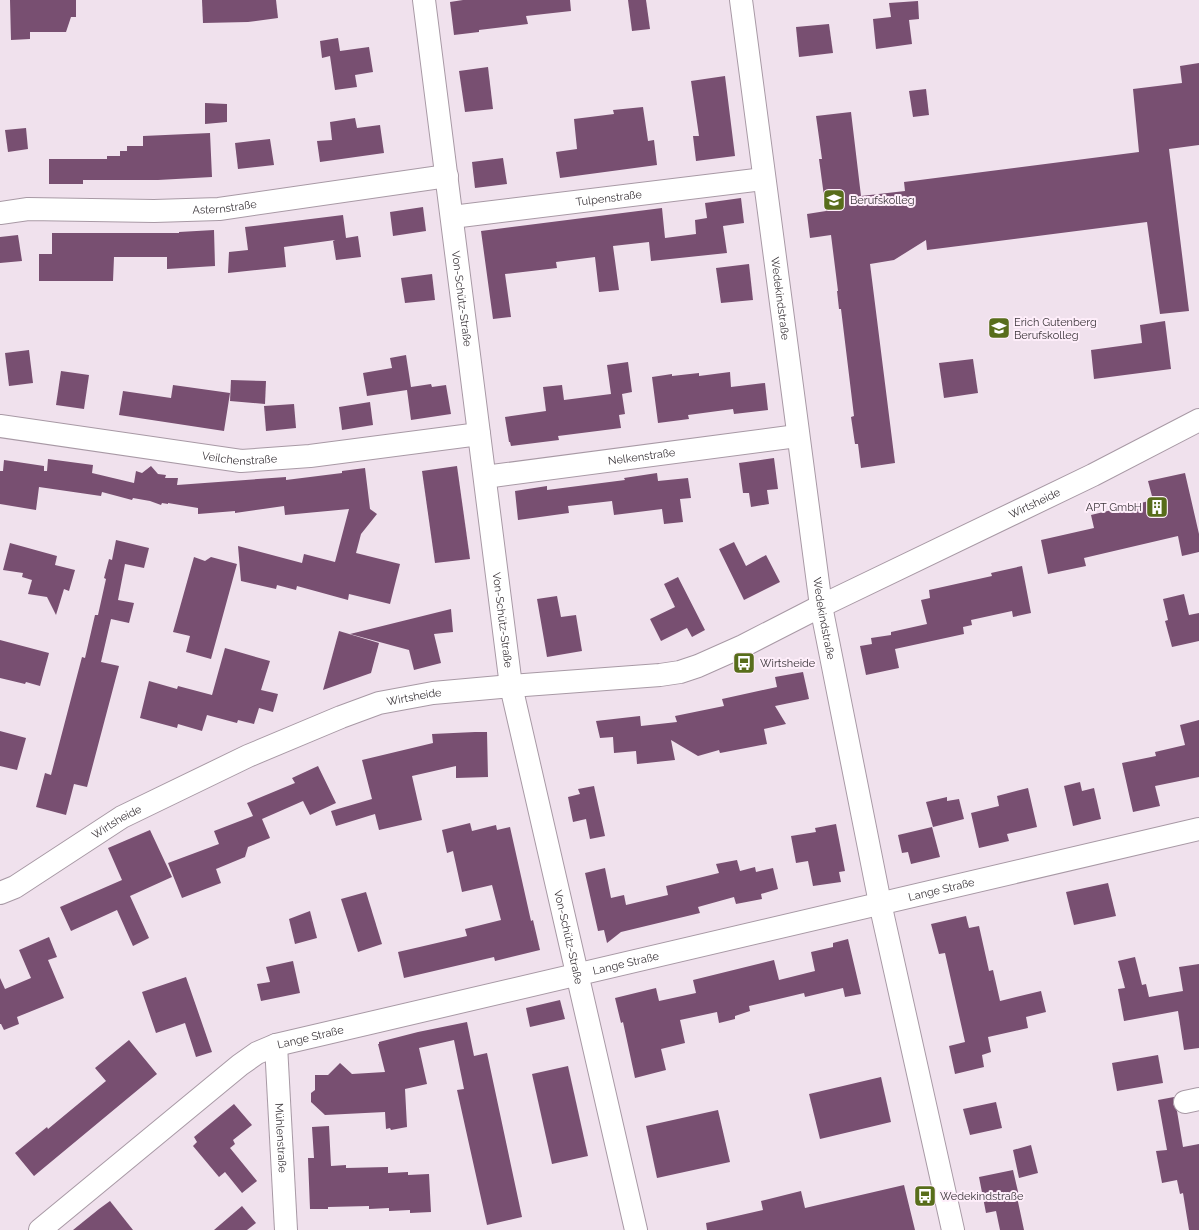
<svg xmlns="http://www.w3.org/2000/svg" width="1199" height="1230" font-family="Raleway,sans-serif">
  <rect width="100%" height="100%" fill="#f0e1ed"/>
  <!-- building -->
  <g fill="#784f71">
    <path d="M10,0H76V17H71L66,32H30V39L11,40Z"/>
    <path d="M202,0H276L278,18L248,22L203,23Z"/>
    <path d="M463,0H570L571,11L526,16L528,24L479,30V32L454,35L450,2Z"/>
    <path d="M628,0H646L650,29L632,31Z"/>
    <path d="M918,1L919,19L909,20L912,44L876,49L873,19L891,17L889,3Z"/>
    <path d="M829,24L833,53L799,57L796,27Z"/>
    <path d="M338,38L340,51L369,47L373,72L355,75L357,87L335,90L330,56L322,58L320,41Z"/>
    <path d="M1199,63V145L1169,149L1189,311L1160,314L1147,222L927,250L926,240L894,260L870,264L895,463L861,468L858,444H855L851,417L854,416L841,309H839L837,291H838L831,235L810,238L807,214L826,211L819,159H822L816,116L851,112L861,196L905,191L904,182L1139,152L1133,89L1182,83L1180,66Z"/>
    <path d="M488,67L493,109L465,112L459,71Z"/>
    <path d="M725,76L735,156L696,161L693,136H699L691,81Z"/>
    <path d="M926,89L929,115L913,117L909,91Z"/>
    <path d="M205,103L227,104V122L205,124Z"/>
    <path d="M643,107L648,141L654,140L657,165L560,178L556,152L577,149L574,119L614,114L613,110Z"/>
    <path d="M355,118L357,128L380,125L384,153L320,162L317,141L332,140L330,122Z"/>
    <path d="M26,128L28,149L8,152L5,130Z"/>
    <path d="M210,133L212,177L158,180H83V184H49V159H107V156H120V151H127V146H143V136Z"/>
    <path d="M270,139L274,165L238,169L235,143Z"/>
    <path d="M503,158L507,184L475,188L472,162Z"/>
    <path d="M741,198L744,223L723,226L727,253L651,261L649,242L613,246L619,290L599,292L595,257L556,262L557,268L505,274L511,317L493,319L481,231L662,208L665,238L696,234L695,220L707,218L705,203Z"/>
    <path d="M423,207L426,231L393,236L390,212Z"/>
    <path d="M343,215L346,238L358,236L361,257L336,260L333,241L335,240L284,247L286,267L228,273L229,252L248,250L245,227Z"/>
    <path d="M214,230L215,266L167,269V257H114L113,281H39V254H52V233H179V232Z"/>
    <path d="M18,235L22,261L0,263V237Z"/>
    <path d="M749,264L753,300L721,303L716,268Z"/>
    <path d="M432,274L435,300L405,303L401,278Z"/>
    <path d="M1165,321L1171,369L1094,379L1091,350L1142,343L1140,325Z"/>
    <path d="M29,350L33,383L9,386L5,353Z"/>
    <path d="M406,355L411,387L431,384L432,387L446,385L451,414L411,420L407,390L367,396L363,373L392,368L390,358Z"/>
    <path d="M973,359L978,393L944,398L939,363Z"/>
    <path d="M628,362L632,392L622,394L625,414L619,415L621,428L558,436L559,440L511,446L510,442H509L505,417L546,411L543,387L562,385L564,400L611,394L607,365Z"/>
    <path d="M61,371L89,375L84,409L56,405Z"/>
    <path d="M730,372L731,387L765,383L768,410L734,414L733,409L688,415L689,419L658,423L652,377L672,374V376L699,373V376Z"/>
    <path d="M231,380L266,381L265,404L230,401Z"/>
    <path d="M173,385L230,393L224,431L119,415L123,391L171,398Z"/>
    <path d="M370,402L373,425L342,430L339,407Z"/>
    <path d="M294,404L296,428L266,431L264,406Z"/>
    <path d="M774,458L778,489L767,490L769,504L751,507L749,493H743L739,463Z"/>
    <path d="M48,459L93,465L92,473L134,483L136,471L142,473L151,466L158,474L166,475L165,478H178L177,485L286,477V480L342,473V471L365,468L370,509L377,514L361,534L356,553L400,564L390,604L349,594L348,600L297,586L296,590L277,585L276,589L241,581L238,546L302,563L304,554L335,562L349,509L285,515L284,506L235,513V511L198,514V508L168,503V504L162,503L161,505L150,501L133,498L132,500L102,492L101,496L39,487L36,510L0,504V471H3L4,460L44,466V471H47Z"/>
    <path d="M457,466L470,559L435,563L422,471Z"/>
    <path d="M657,473L658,481L688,478L691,498L680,499L683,522L664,524L662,509L614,515L612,501L568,506L569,513L518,520L515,491L547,486V490L625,480L624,478Z"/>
    <path d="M1185,473L1199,534V552L1182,556L1178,536L1084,558L1086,566L1048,574L1041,540L1094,528L1091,515L1153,500L1148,481Z"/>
    <path d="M116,540L149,548L144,568L125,564L118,600L134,603L129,623L111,619L101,662L119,666L87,787L74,784L66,815L36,807L45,773L51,775L82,657L85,658L95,615H98L106,579L104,578L109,559L112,560Z"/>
    <path d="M734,542L746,566L766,555L780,582L744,600L719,549Z"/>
    <path d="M10,543L57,556L55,565L75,570L69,591L64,589L56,615L47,597L28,594L32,580L22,577L23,573L3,570Z"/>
    <path d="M194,557L205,561L211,557L237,564L211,659L186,652L190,636L173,632Z"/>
    <path d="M1022,566L1031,613L1013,617L1012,611L971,620L972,625L963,627L964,634L895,649L899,668L866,675L860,646L872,644L871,638L891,635V632L927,624L921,600L930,598L929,590L992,576L991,573Z"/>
    <path d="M678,577L705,630L692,637L687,628L661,641L650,619L675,607L664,584Z"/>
    <path d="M1184,594L1189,615L1199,613V641L1172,647L1165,621L1168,620L1163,599Z"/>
    <path d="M557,596L561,617L576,615L582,651L547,657L537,599Z"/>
    <path d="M451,609L453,632L434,634L441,663L414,670L409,650L350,634Z"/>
    <path d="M339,631L379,643L371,673L323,690Z"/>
    <path d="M0,640L49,653L40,686L26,682L25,684L0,678Z"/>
    <path d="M225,648L270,661L261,690L278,694L273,712L259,708L254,724L238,720L237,723L207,715L202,731L178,724L177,728L140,718L149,681L177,689L178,686L212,695Z"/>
    <path d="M803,672L809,699L775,706L786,724L764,729L767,744L720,753L719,750L698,756L671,740L675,760L637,764L636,751L614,753L613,737L600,738L596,721L640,716L641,726L677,722L675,716L724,706L722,699L777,687L775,677Z"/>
    <path d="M1199,720V777L1155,786L1160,806L1133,812L1122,763L1156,756L1155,752L1185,745L1180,725Z"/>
    <path d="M0,731L26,738L17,770L0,766Z"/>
    <path d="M475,732H487L488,777L456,778V766L412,776L422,820L379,830L375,814L336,826L331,811L372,799L362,760L433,743L432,734Z"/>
    <path d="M318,766L336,803L310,815L303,801L262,819L270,838L248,847L245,857L216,869L221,883L182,898L168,863L219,844L214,831L253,816L247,803L295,783L292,778Z"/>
    <path d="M1080,782L1082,791L1094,788L1101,819L1073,826L1064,786Z"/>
    <path d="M594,786L605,836L590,839L586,819L573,822L568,797L580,794L578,789Z"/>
    <path d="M1028,788L1037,827L1007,834L1009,841L979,848L971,813L999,806L997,796Z"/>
    <path d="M947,797V801L959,799L964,819L933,827L926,802Z"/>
    <path d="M470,823L472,831L496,825L497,830L510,827L531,921L533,920L540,950L495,961L494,957L404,978L398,952L467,936L465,929L501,920L492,885L462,892L453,851L447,853L442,830Z"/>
    <path d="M836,824L845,871L839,872L841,882L813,886L808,861L796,863L791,836L816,832L815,828Z"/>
    <path d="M932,827L940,857L911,864L908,852L902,853L898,835Z"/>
    <path d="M150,830L172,877L130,896L149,938L133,946L117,910L71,931L60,907L122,880L108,848Z"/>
    <path d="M737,860L740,871L755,867L756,872L773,868L778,889L761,894L762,899L736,904L734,897L698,907L700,913L621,932L607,943L604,930L598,931L585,873L605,868L611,898L624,895L626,905L668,895L666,886L719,873L716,864Z"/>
    <path d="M1108,883L1116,916L1074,925L1066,892Z"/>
    <path d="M366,892L382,944L358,952L341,899Z"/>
    <path d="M310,911L317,938L295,944L289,919Z"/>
    <path d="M966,916L969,928L979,926L989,971L993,970L1000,1001L1041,991L1046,1012L1026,1017L1028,1028L988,1037L991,1052L982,1055L984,1067L955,1074L949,1046L965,1042L945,953L939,954L931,924Z"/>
    <path d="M49,937L57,957L48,960L64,998L17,1017L19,1024L4,1030L1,1024H0V978L5,989L31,978L19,950Z"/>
    <path d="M848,939L861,994L845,997L843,988L805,997L804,993L749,1006L750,1011L735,1016V1019L719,1023L717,1012L680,1020L685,1043L661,1049L666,1070L635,1078L623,1022L621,1023L615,998L656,988L659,1001L696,993L693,980L774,960L779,980L815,971L811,952L833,947V943Z"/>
    <path d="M1135,957L1142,985L1146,984L1149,997L1183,991L1179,967L1199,964V1048L1184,1050L1178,1011L1124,1021L1118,989L1125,988L1118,961Z"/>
    <path d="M293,961L300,993L261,1001L257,984L270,982L266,967Z"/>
    <path d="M186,977L212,1052L196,1057L185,1023L156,1033L142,992Z"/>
    <path d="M560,1000L565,1019L530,1027L526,1008Z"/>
    <path d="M467,1022L474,1056L487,1053L522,1217L487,1225L457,1090L464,1089L454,1040L419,1048L427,1084L405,1089L407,1127L391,1130L390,1128L386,1129L385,1112L325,1115L311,1102V1093L315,1090V1075H328L340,1063L352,1074L385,1072L378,1044H379V1042L418,1032Z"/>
    <path d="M129,1040L157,1074L34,1176L15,1153L47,1127L48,1129L106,1081L95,1068Z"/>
    <path d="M1158,1055L1163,1083L1117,1091L1112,1063Z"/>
    <path d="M568,1066L588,1156L552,1164L532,1074Z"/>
    <path d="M881,1077L891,1122L820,1139L809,1094Z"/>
    <path d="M1174,1097L1173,1104L1177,1111L1183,1147L1199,1144V1230H1189L1183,1193L1180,1194L1177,1180L1162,1183L1156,1151L1167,1150L1158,1100Z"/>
    <path d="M996,1102L1002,1128L970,1135L963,1109Z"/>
    <path d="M234,1104L252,1125L233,1140L235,1144L230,1148L257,1181L242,1193L225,1172L219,1177L193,1146L197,1142L194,1137Z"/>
    <path d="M718,1110L730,1162L657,1178L646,1126Z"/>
    <path d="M329,1126L331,1166L346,1165V1168L388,1167V1173L408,1172V1175L429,1174L431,1212L410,1213V1210L389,1211V1208L369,1209V1206L328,1207V1209H310L308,1158H314L312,1127Z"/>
    <path d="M1031,1145L1038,1173L1019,1178L1013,1150Z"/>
    <path d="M1013,1170L1019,1196L1017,1197L1024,1230H1000L996,1211L986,1213L979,1177Z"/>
    <path d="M904,1185L915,1230H707L706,1223L763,1210L761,1201L801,1191L805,1208Z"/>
    <path d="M110,1201L133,1230H73L99,1209Z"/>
    <path d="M242,1206L256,1223L247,1230H214Z"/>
  </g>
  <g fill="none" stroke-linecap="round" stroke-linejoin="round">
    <!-- minor casing -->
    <g stroke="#a899a5" stroke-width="24">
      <g id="minor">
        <path id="s1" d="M424,0L511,686L636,1230"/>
        <path id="s2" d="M741,0L821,606L880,903L953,1230"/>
        <path id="s3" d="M0,213L28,209L154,211L219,209L447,176"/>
        <path id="s4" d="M452,217L764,179"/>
        <path id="s5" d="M0,426L241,461L310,456L479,434"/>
        <path id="s6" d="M485,477L797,436"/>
        <path id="s7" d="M0,893L15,887L122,817L248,756L341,717L379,703L433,693L511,686L660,675L680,672L698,666L743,646L821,606L1093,475L1199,420"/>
        <path id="s8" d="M276,1045L286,1230"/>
        <path d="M1185,1102L1199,1099"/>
        <path id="s9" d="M40,1230L240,1065L257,1053L276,1045L1199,829"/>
      </g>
    </g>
    <!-- minor -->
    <use href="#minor" stroke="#fff" stroke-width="22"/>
  </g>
  <!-- icons -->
  <defs>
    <g id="school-square" transform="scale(1.15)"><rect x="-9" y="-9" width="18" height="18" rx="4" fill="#586d1b" stroke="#feeefa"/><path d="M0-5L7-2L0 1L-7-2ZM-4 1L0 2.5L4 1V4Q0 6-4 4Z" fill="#fff"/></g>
    <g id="building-square" transform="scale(1.15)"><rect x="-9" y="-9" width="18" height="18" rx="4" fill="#586d1b" stroke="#feeefa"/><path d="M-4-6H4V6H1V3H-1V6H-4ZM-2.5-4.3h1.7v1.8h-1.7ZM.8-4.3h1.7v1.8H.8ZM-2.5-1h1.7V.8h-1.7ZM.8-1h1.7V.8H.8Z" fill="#fff"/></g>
    <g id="bus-square" transform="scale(1.15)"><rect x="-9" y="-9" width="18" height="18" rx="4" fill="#586d1b" stroke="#feeefa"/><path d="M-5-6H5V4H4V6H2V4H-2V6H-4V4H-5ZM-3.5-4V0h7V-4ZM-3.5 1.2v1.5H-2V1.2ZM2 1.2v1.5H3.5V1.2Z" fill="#fff"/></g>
  </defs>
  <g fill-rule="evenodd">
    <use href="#school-square" x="834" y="200"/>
    <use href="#school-square" x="999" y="328"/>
    <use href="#building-square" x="1157" y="507"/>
    <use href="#bus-square" x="744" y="663"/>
    <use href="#bus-square" x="925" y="1196"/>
  </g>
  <g text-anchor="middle" stroke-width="4" stroke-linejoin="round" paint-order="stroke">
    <!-- street labels -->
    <g font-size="11" fill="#3c363b" stroke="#feeefa">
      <text dy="4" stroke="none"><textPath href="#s4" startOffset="158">Tulpenstraße</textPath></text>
      <text dy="4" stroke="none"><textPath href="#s3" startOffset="225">Asternstraße</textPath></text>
      <text dy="4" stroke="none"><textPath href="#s1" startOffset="301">Von-Schütz-Straße</textPath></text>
      <text dy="4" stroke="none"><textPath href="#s2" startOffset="301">Wedekindstraße</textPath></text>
      <text dy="4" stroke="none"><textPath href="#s5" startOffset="242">Veilchenstraße</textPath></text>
      <text dy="4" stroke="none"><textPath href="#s6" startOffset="158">Nelkenstraße</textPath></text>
      <text dy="4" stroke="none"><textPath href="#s7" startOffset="1121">Wirtsheide</textPath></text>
      <text dy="4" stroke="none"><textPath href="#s2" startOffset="624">Wedekindstraße</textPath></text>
      <text dy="4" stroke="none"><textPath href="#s1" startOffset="625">Von-Schütz-Straße</textPath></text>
      <text dy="4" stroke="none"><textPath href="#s7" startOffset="461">Wirtsheide</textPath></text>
      <text dy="4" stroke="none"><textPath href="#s7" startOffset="137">Wirtsheide</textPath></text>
      <text dy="4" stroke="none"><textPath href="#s9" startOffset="984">Lange Straße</textPath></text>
      <text dy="4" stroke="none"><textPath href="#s1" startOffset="949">Von-Schütz-Straße</textPath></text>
      <text dy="4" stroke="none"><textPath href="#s9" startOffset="660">Lange Straße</textPath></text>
      <text dy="4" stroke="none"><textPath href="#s9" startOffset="336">Lange Straße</textPath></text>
      <text dy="4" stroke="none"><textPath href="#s8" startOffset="93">Mühlenstraße</textPath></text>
    </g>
    <!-- poi labels -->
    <g font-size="11" fill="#3c363b" stroke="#feeefa" text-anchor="start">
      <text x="850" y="204">Berufskolleg</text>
      <text x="1014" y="326">Erich Gutenberg<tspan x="1014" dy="13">Berufskolleg</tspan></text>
      <text x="1142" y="511" text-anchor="end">APT GmbH</text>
      <text x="760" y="667">Wirtsheide</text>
      <text x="940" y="1200">Wedekindstraße</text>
    </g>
  </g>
</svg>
